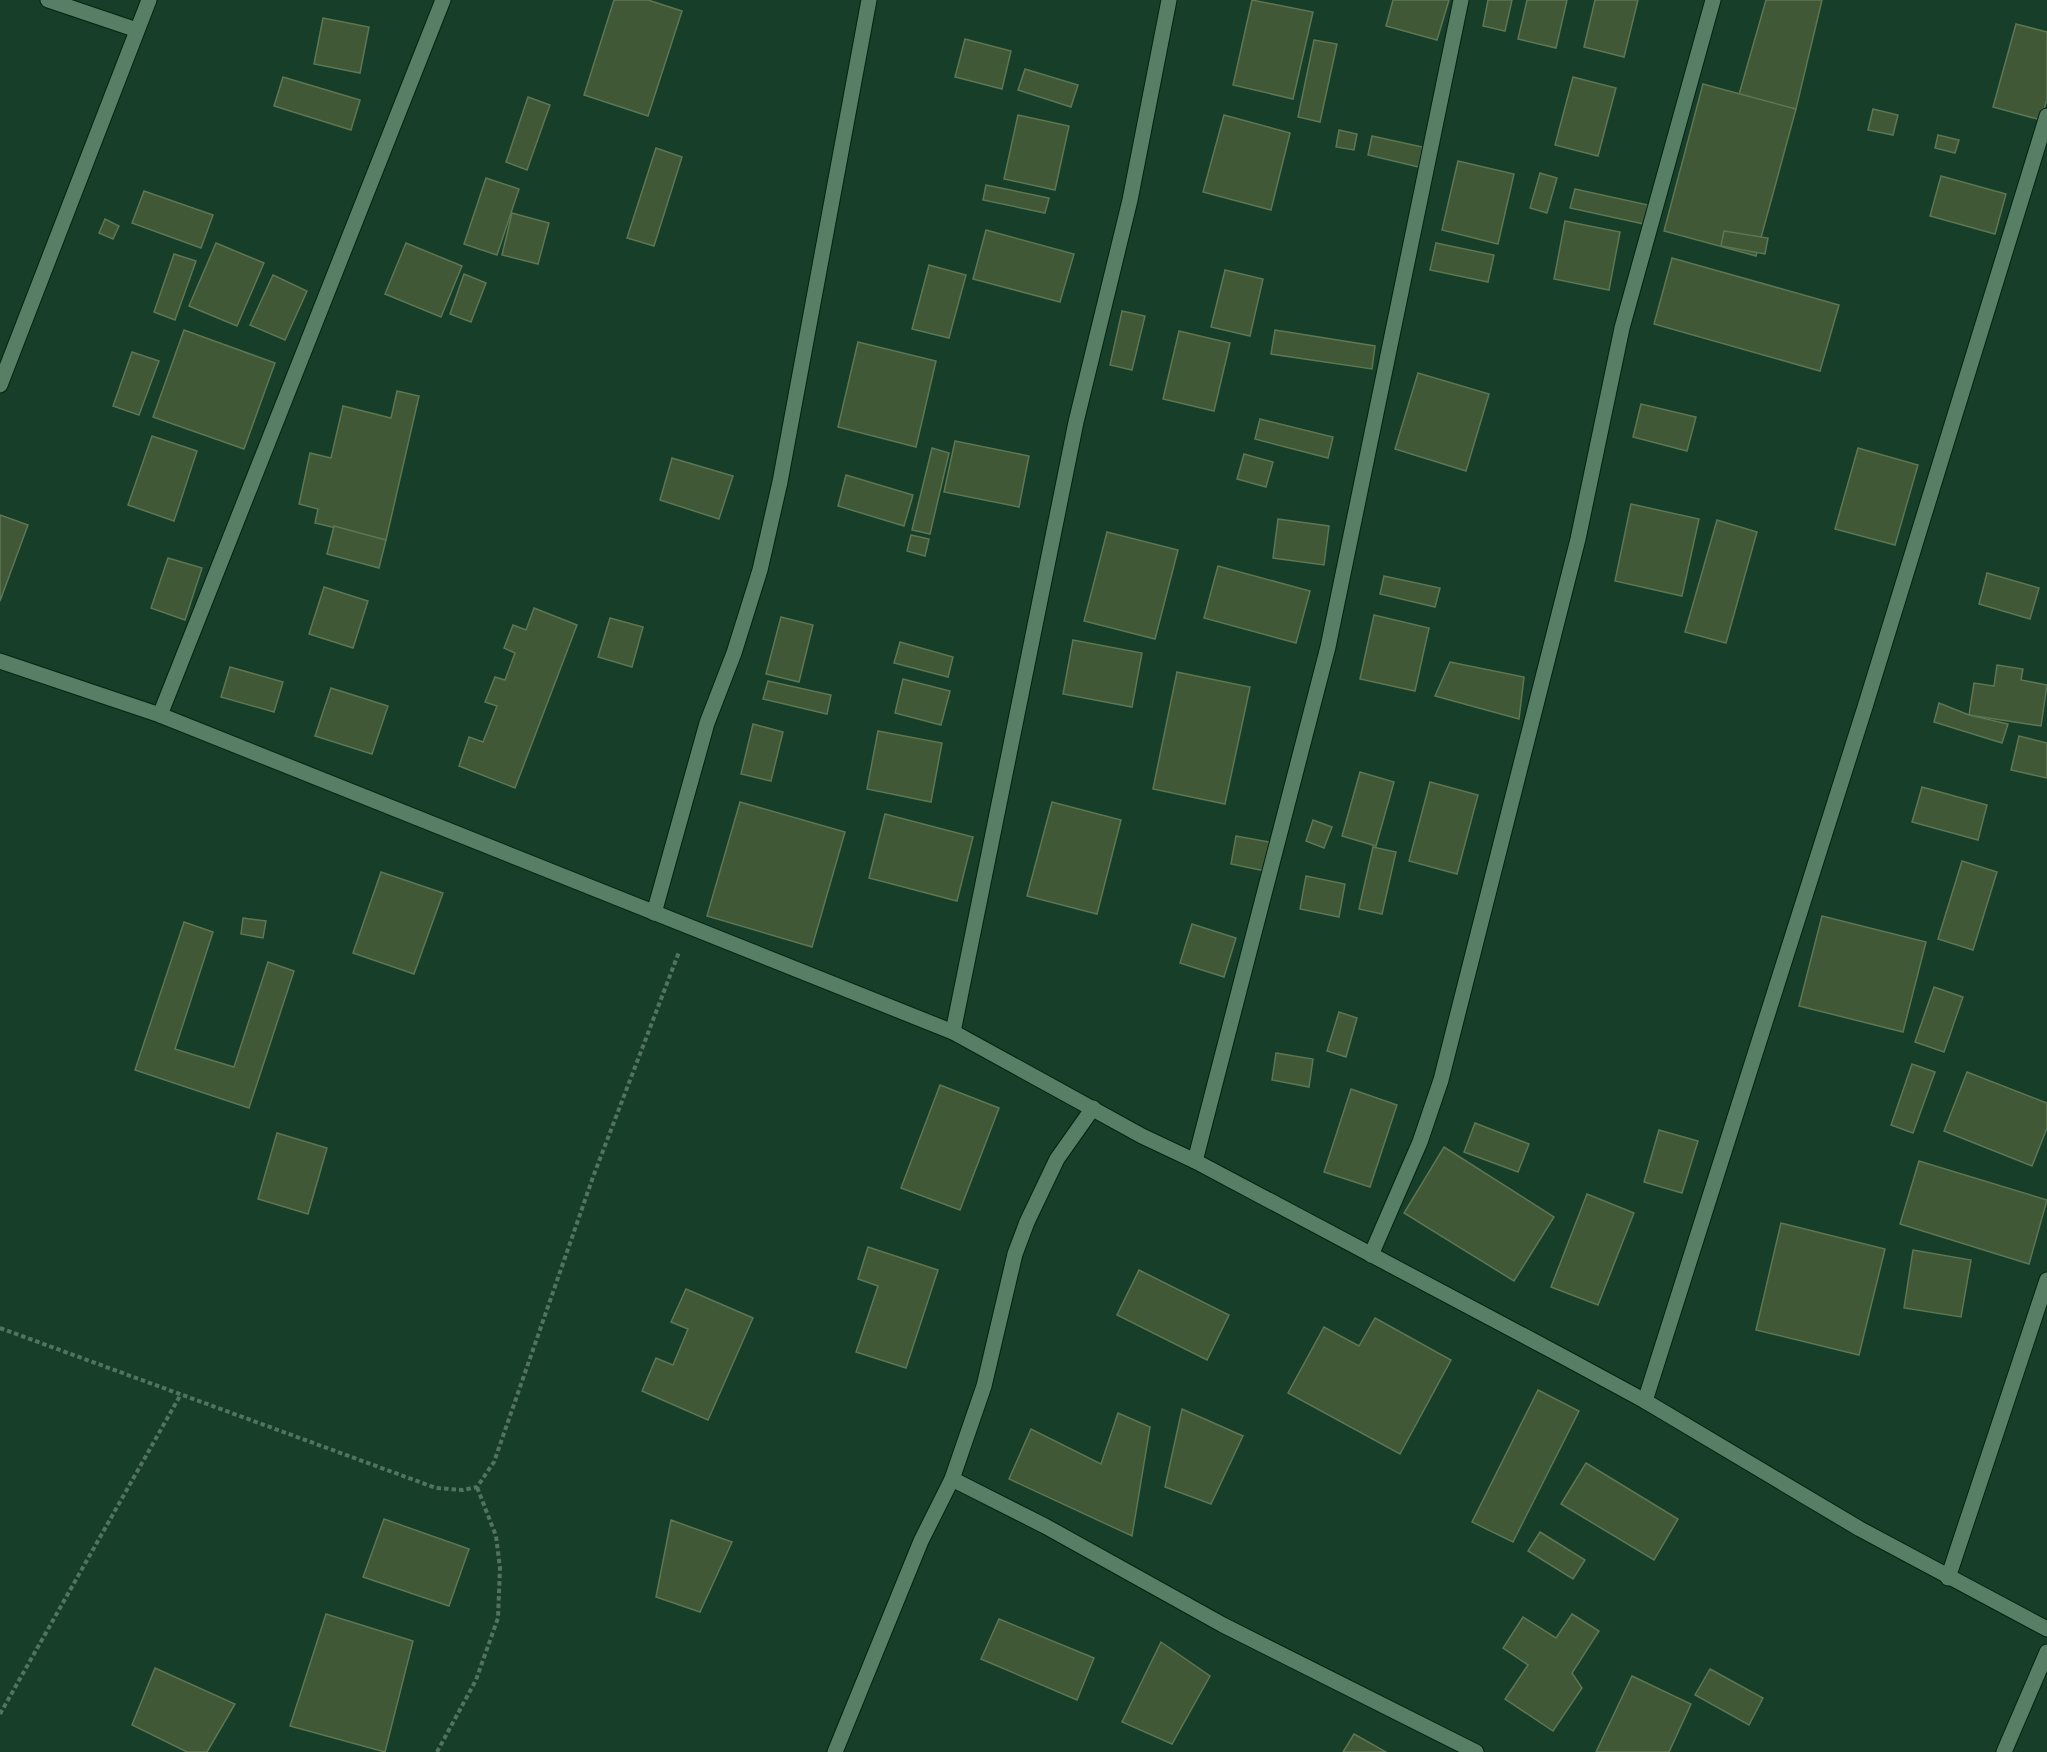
<svg xmlns="http://www.w3.org/2000/svg" width="2047" height="1752" font-family="Mulish,sans-serif">
  <rect width="100%" height="100%" fill="#163e28"/>
  <!-- building -->
  <g fill="#405836" stroke="#5d7653" stroke-width="1.5">
    <path d="M614,0H648L682,11L648,116L584,95Z"/>
    <path d="M1252,0L1313,12L1293,99L1233,85Z"/>
    <path d="M1393,0H1449L1437,40L1386,26Z"/>
    <path d="M1488,0H1512L1505,31L1483,26Z"/>
    <path d="M1527,0H1567L1556,48L1518,39Z"/>
    <path d="M1595,0H1638L1624,57L1584,47Z"/>
    <path d="M1766,0H1822L1796,109L1738,98Z"/>
    <path d="M323,18L369,27L360,73L314,64Z"/>
    <path d="M2016,24L2047,32V99L2041,120L1993,107Z"/>
    <path d="M965,39L1011,51L1002,89L955,77Z"/>
    <path d="M1314,40L1337,44L1320,122L1298,117Z"/>
    <path d="M1025,69L1078,85L1071,107L1018,90Z"/>
    <path d="M283,77L360,100L351,130L274,106Z"/>
    <path d="M1573,77L1616,88L1598,156L1555,145Z"/>
    <path d="M1703,84L1796,109L1756,256L1664,231Z"/>
    <path d="M528,97L550,105L527,170L506,162Z"/>
    <path d="M1873,109L1898,115L1893,135L1868,130Z"/>
    <path d="M1018,115L1069,126L1055,190L1004,179Z"/>
    <path d="M1224,115L1290,133L1271,210L1203,192Z"/>
    <path d="M1339,130L1357,134L1354,150L1336,147Z"/>
    <path d="M1938,135L1959,140L1955,153L1935,148Z"/>
    <path d="M1372,136L1427,148L1423,168L1368,155Z"/>
    <path d="M656,148L682,157L654,246L627,238Z"/>
    <path d="M1458,161L1514,174L1498,244L1442,230Z"/>
    <path d="M1540,173L1557,178L1547,213L1530,208Z"/>
    <path d="M1941,176L2006,194L1995,234L1930,216Z"/>
    <path d="M486,178L519,189L497,255L464,244Z"/>
    <path d="M986,185L1049,198L1045,213L983,200Z"/>
    <path d="M1575,189L1648,205L1644,224L1570,208Z"/>
    <path d="M144,191L213,215L201,248L132,223Z"/>
    <path d="M512,213L549,223L538,264L502,255Z"/>
    <path d="M105,219L119,226L113,239L99,233Z"/>
    <path d="M1565,221L1620,232L1609,290L1554,279Z"/>
    <path d="M986,230L1074,254L1060,302L973,279Z"/>
    <path d="M1724,231L1768,238L1765,254L1721,246Z"/>
    <path d="M216,243L264,263L237,326L189,306Z"/>
    <path d="M406,243L462,266L441,317L385,294Z"/>
    <path d="M1436,243L1494,255L1488,282L1430,270Z"/>
    <path d="M174,254L196,261L175,320L154,312Z"/>
    <path d="M1672,258L1839,305L1820,371L1654,324Z"/>
    <path d="M929,265L966,275L949,338L912,329Z"/>
    <path d="M1225,270L1263,279L1250,336L1211,327Z"/>
    <path d="M464,274L486,283L471,322L450,314Z"/>
    <path d="M273,275L307,291L285,340L250,325Z"/>
    <path d="M1122,311L1145,316L1132,370L1110,365Z"/>
    <path d="M184,330L275,363L244,449L153,417Z"/>
    <path d="M1275,330L1375,346L1372,369L1271,354Z"/>
    <path d="M1179,331L1230,343L1214,411L1163,399Z"/>
    <path d="M858,342L936,361L916,447L838,427Z"/>
    <path d="M132,352L159,361L139,415L113,406Z"/>
    <path d="M1418,373L1489,394L1466,471L1395,449Z"/>
    <path d="M397,391L419,396L386,540L315,523L318,509L299,504L310,453L331,458L343,406L391,418Z"/>
    <path d="M1641,404L1696,417L1687,451L1633,437Z"/>
    <path d="M1260,419L1333,437L1328,458L1255,439Z"/>
    <path d="M152,436L197,451L174,521L128,505Z"/>
    <path d="M955,441L1029,456L1019,507L944,492Z"/>
    <path d="M932,448L949,453L930,534L912,530Z"/>
    <path d="M1858,448L1918,465L1895,545L1835,529Z"/>
    <path d="M1244,454L1273,462L1266,487L1237,479Z"/>
    <path d="M672,458L733,476L719,519L660,500Z"/>
    <path d="M846,475L913,495L904,526L838,506Z"/>
    <path d="M1631,504L1699,519L1682,596L1615,581Z"/>
    <path d="M0,515L28,525L0,601Z"/>
    <path d="M1278,519L1329,526L1324,565L1273,558Z"/>
    <path d="M1717,520L1757,532L1726,643L1685,632Z"/>
    <path d="M334,526L386,540L379,568L327,554Z"/>
    <path d="M1107,532L1178,550L1155,639L1084,621Z"/>
    <path d="M911,535L929,539L925,556L907,551Z"/>
    <path d="M168,558L202,568L185,620L151,608Z"/>
    <path d="M1218,566L1310,591L1296,643L1204,618Z"/>
    <path d="M1987,573L2039,588L2030,619L1979,604Z"/>
    <path d="M1384,576L1440,588L1435,607L1380,594Z"/>
    <path d="M324,587L368,601L353,648L309,634Z"/>
    <path d="M534,608L577,625L515,788L459,766L469,737L483,742L497,706L485,702L495,677L505,680L515,653L504,648L513,625L526,630Z"/>
    <path d="M1374,615L1429,628L1415,691L1360,679Z"/>
    <path d="M781,617L813,625L799,682L766,674Z"/>
    <path d="M610,618L643,627L632,667L598,657Z"/>
    <path d="M1073,640L1142,653L1132,707L1063,694Z"/>
    <path d="M900,642L953,657L948,677L894,663Z"/>
    <path d="M1450,662L1524,677L1519,719L1435,696Z"/>
    <path d="M1997,665L2023,669L2021,680L2047,685L2041,726L1969,715L1974,683L1994,686Z"/>
    <path d="M230,667L283,682L274,712L221,697Z"/>
    <path d="M1177,672L1250,687L1225,804L1153,789Z"/>
    <path d="M903,679L950,691L941,725L895,713Z"/>
    <path d="M768,681L831,695L827,714L763,699Z"/>
    <path d="M331,688L388,706L372,754L315,736Z"/>
    <path d="M1939,703L1969,715L2008,724L2002,743L1934,722Z"/>
    <path d="M753,724L783,732L771,781L741,774Z"/>
    <path d="M878,731L942,743L931,802L867,789Z"/>
    <path d="M2019,736L2047,743V778L2011,770Z"/>
    <path d="M1360,772L1394,782L1376,846L1342,836Z"/>
    <path d="M1430,782L1478,795L1457,874L1409,861Z"/>
    <path d="M1922,787L1987,805L1978,840L1912,822Z"/>
    <path d="M740,802L845,832L812,947L707,916Z"/>
    <path d="M1052,802L1121,820L1097,914L1027,896Z"/>
    <path d="M885,814L973,837L957,901L869,878Z"/>
    <path d="M1313,820L1332,827L1324,848L1306,841Z"/>
    <path d="M1236,836L1275,843L1270,872L1231,864Z"/>
    <path d="M1373,847L1396,852L1382,914L1359,909Z"/>
    <path d="M1962,861L1997,872L1973,950L1938,939Z"/>
    <path d="M381,872L443,893L414,974L353,953Z"/>
    <path d="M1306,876L1345,884L1339,917L1300,909Z"/>
    <path d="M1822,916L1926,942L1903,1032L1799,1006Z"/>
    <path d="M243,918L266,921L263,938L241,934Z"/>
    <path d="M184,922L213,932L175,1049L234,1067L268,962L294,971L249,1108L135,1070Z"/>
    <path d="M1192,924L1236,938L1224,977L1180,963Z"/>
    <path d="M1934,987L1963,997L1944,1052L1915,1042Z"/>
    <path d="M1339,1012L1357,1018L1346,1057L1327,1051Z"/>
    <path d="M1276,1053L1313,1059L1309,1087L1272,1080Z"/>
    <path d="M1912,1064L1935,1072L1913,1133L1891,1125Z"/>
    <path d="M1967,1072L2047,1103V1128L2032,1166L1944,1131Z"/>
    <path d="M940,1085L999,1108L960,1210L901,1188Z"/>
    <path d="M1351,1089L1397,1105L1370,1187L1324,1172Z"/>
    <path d="M1475,1123L1529,1144L1518,1172L1464,1152Z"/>
    <path d="M1659,1130L1698,1141L1682,1193L1644,1182Z"/>
    <path d="M277,1133L327,1148L308,1214L258,1199Z"/>
    <path d="M1444,1147L1554,1217L1514,1281L1404,1213Z"/>
    <path d="M1919,1161L2047,1200L2029,1264L1900,1224Z"/>
    <path d="M1587,1194L1634,1213L1598,1305L1551,1287Z"/>
    <path d="M1781,1223L1885,1249L1859,1355L1756,1330Z"/>
    <path d="M868,1247L938,1270L906,1368L856,1352L878,1286L858,1279Z"/>
    <path d="M1913,1250L1971,1260L1961,1317L1904,1308Z"/>
    <path d="M1139,1270L1229,1315L1207,1360L1117,1315Z"/>
    <path d="M686,1289L753,1318L708,1420L642,1391L656,1358L673,1365L688,1329L671,1322Z"/>
    <path d="M1375,1318L1451,1360L1400,1454L1288,1393L1324,1327L1359,1346Z"/>
    <path d="M1538,1390L1579,1411L1513,1542L1472,1522Z"/>
    <path d="M1182,1409L1243,1436L1211,1504L1165,1487Z"/>
    <path d="M1118,1413L1150,1427L1132,1536L1009,1479L1031,1429L1101,1464Z"/>
    <path d="M1586,1463L1678,1519L1654,1560L1561,1504Z"/>
    <path d="M384,1519L469,1549L449,1606L363,1577Z"/>
    <path d="M671,1520L732,1542L700,1612L656,1597Z"/>
    <path d="M1540,1532L1585,1560L1573,1579L1528,1551Z"/>
    <path d="M326,1614L413,1641L385,1752L290,1726Z"/>
    <path d="M1572,1614L1599,1631L1572,1673L1582,1688L1553,1731L1505,1699L1528,1665L1503,1648L1523,1617L1556,1638Z"/>
    <path d="M999,1619L1094,1658L1077,1700L981,1659Z"/>
    <path d="M1161,1642L1210,1676L1172,1744L1122,1722Z"/>
    <path d="M155,1668L235,1704L207,1752H187L132,1725Z"/>
    <path d="M1710,1669L1763,1698L1749,1725L1695,1695Z"/>
    <path d="M1632,1676L1691,1704L1669,1752H1596Z"/>
    <path d="M1354,1734L1386,1752H1343Z"/>
  </g>
  <g fill="none" stroke-linecap="round" stroke-linejoin="round">
    <!-- street casing -->
    <g stroke="#052313" stroke-width="17">
      <g id="street">
        <path d="M48,0L137,30"/>
        <path d="M0,385L149,0"/>
        <path d="M0,661L160,715L953,1032L1142,1136L1195,1161L1562,1356L1645,1401L1860,1529L2047,1629"/>
        <path d="M160,715L443,0"/>
        <path d="M654,913L707,723L734,653L760,570L780,482L869,0"/>
        <path d="M953,1032L1076,422L1130,200L1169,0"/>
        <path d="M1195,1161L1328,647L1461,0"/>
        <path d="M1371,1255L1420,1142L1441,1080L1578,539L1622,328L1713,0"/>
        <path d="M1645,1401L1865,707L2047,116"/>
        <path d="M952,1479L1045,1526L1223,1625L1476,1752"/>
        <path d="M1948,1578L2047,1280"/>
        <path d="M835,1752L921,1541L952,1479L984,1386L1015,1254L1027,1222L1057,1159L1093,1108"/>
        <path d="M2004,1752L2047,1652"/>
      </g>
    </g>
    <!-- path -->
    <g stroke="#517360" stroke-width="4" stroke-dasharray="4.5 3" stroke-linecap="butt">
      <path d="M0,1328L436,1488L463,1490L477,1487L494,1462L593,1177L679,952"/>
      <path d="M0,1714L181,1394"/>
      <path d="M437,1752L476,1680L498,1618L500,1568L496,1536L477,1487"/>
    </g>
    <!-- street -->
    <use href="#street" stroke="#567f65" stroke-width="15"/>
  </g>
</svg>
